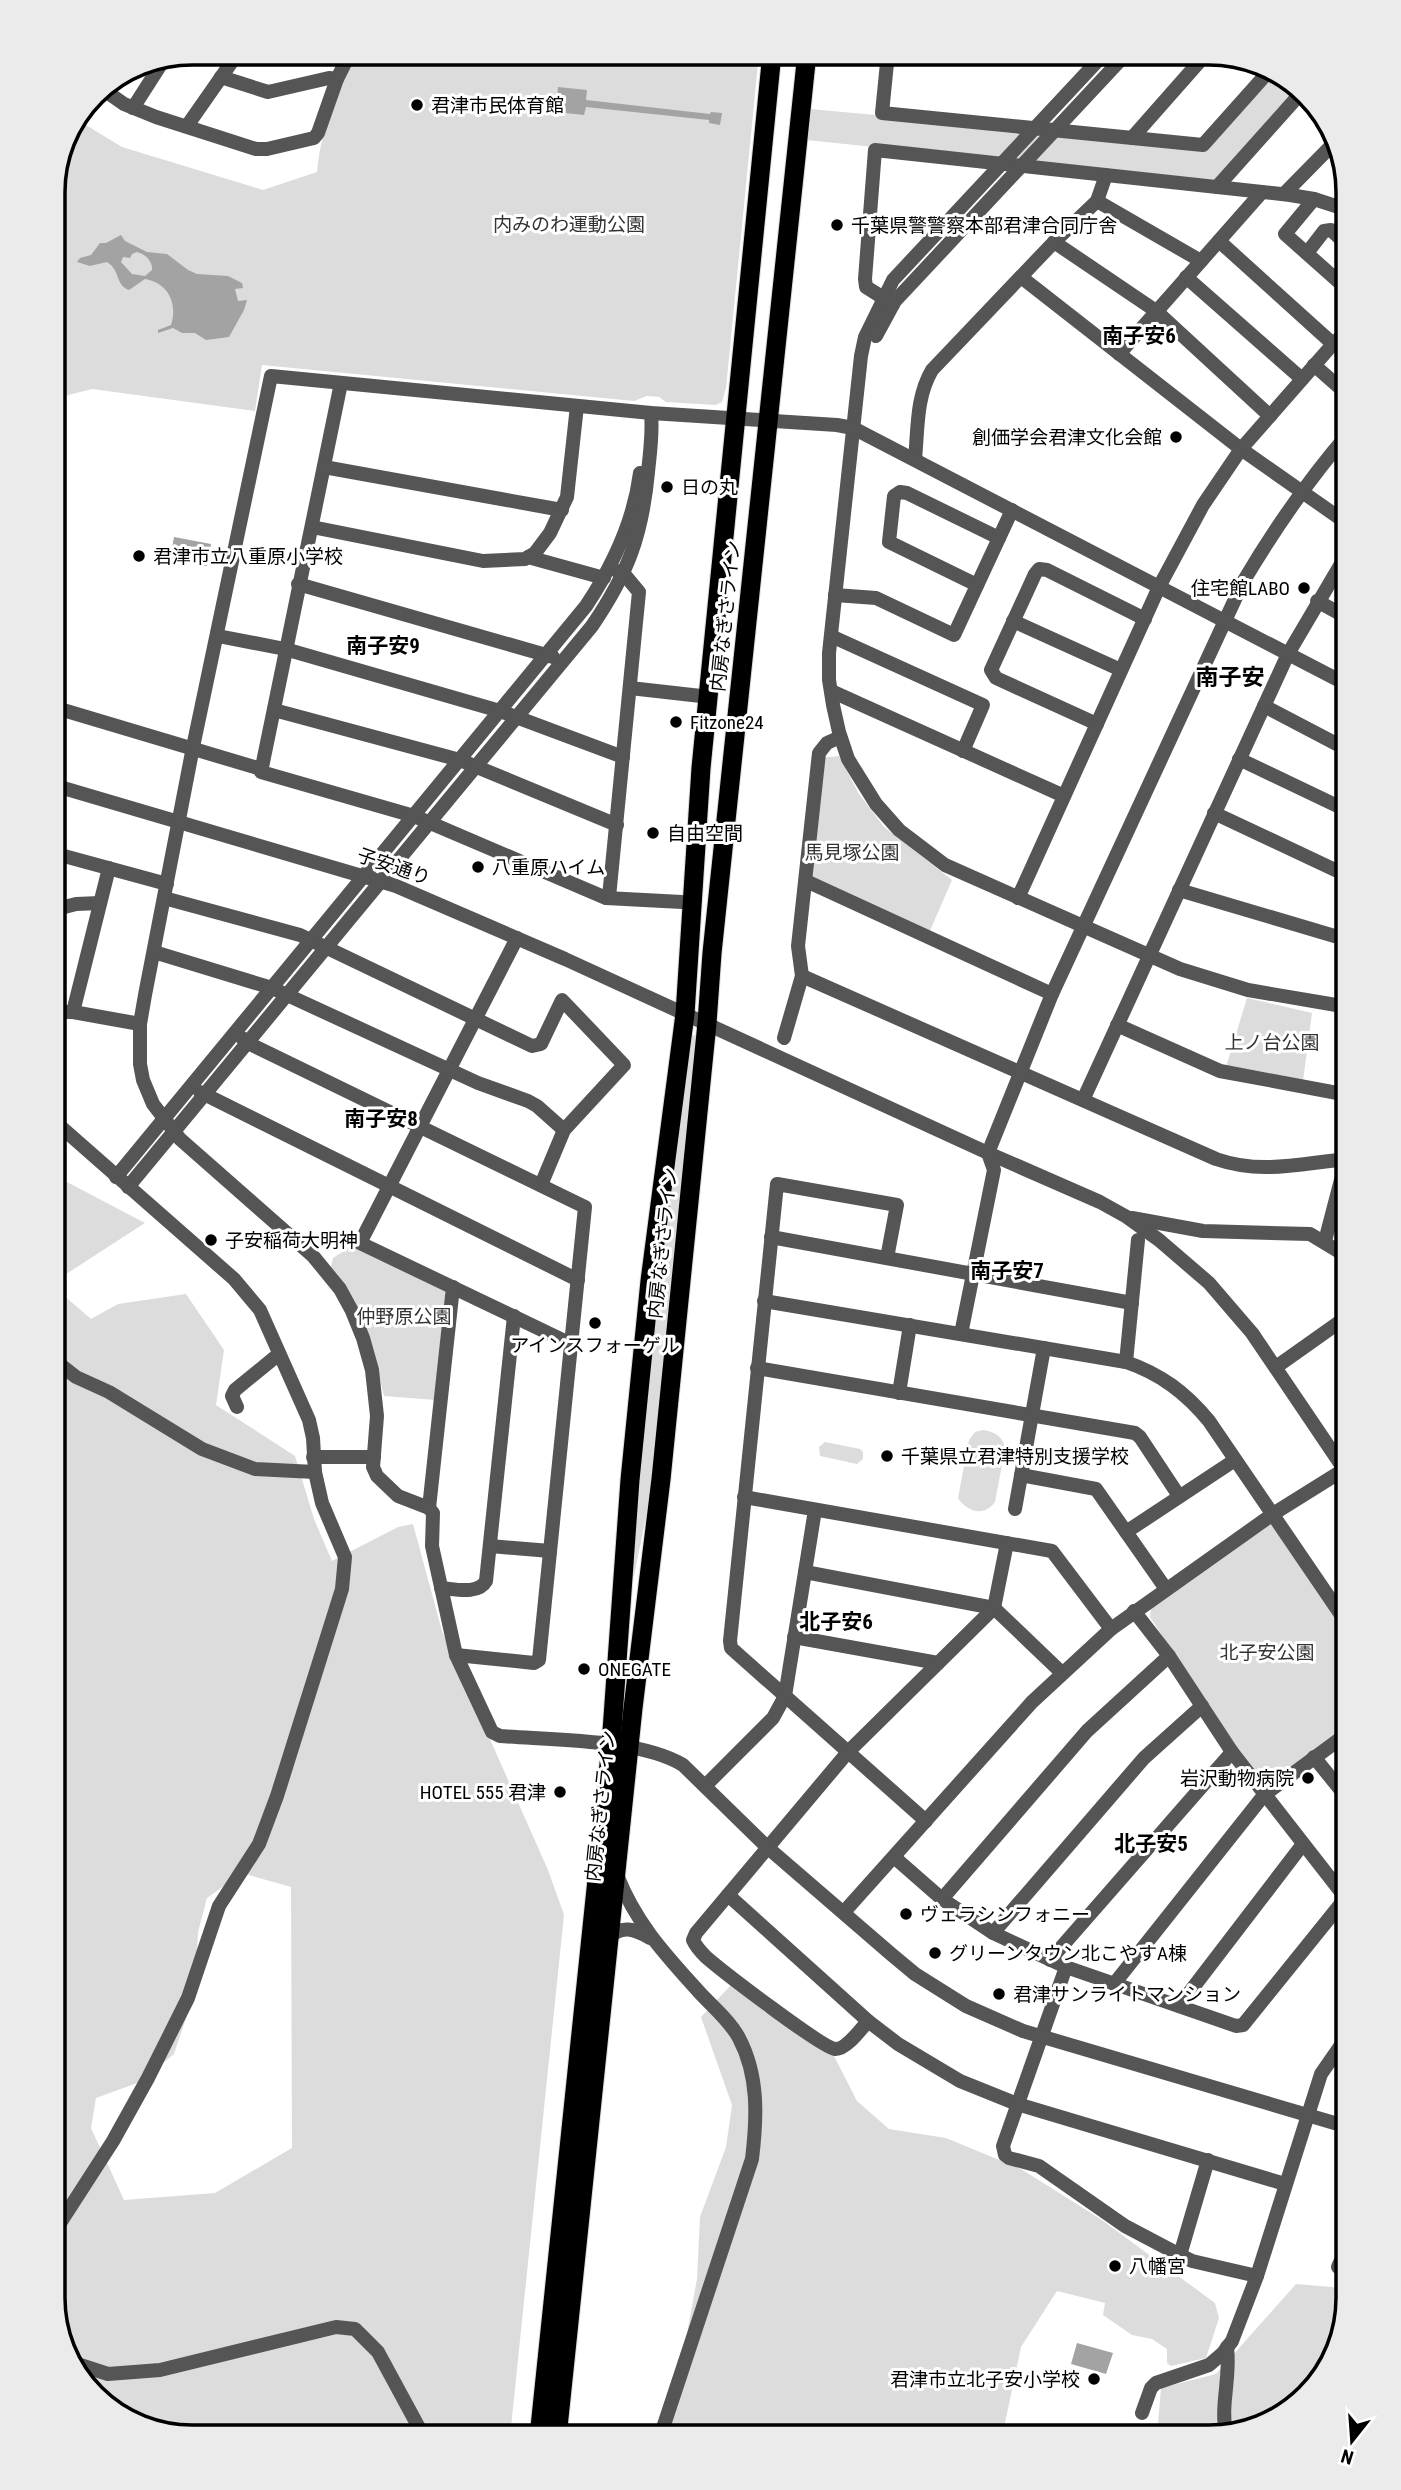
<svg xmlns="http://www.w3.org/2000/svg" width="1401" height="2490" font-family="'Roboto Condensed','Noto Sans JP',sans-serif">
  <rect width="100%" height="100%" fill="#fff"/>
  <!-- green -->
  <g fill="#dcdcdc" fill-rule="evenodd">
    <path d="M358,53H759L726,388L722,402L716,405L666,402L659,397L647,396L634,401L262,365L255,411L92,389L53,399V183L63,138L76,119L122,147L263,190L317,172C322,123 336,95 358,53Z"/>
    <path d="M1271,71L1287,76L1299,91L1215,182L806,140L810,109L1203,145Z"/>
    <path d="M839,756L859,794L884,827L952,880L929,933L812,878L820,758Z"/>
    <path d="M1247,998L1312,1013L1303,1081L1226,1067Z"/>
    <path d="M690,1035L697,1036L684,1193L648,1507L634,1576H632L637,1461Z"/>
    <path d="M53,1177L65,1181L145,1223L60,1278L61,1293L91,1319L118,1304L186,1294L224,1350L216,1405L295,1456L314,1519L332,1561L398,1527L413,1524L442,1631L548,1870L564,1915L510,2437H183L114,2414L63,2352L53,2298ZM242,1873L291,1887L292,2148L215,2193L124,2200L91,2128L96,2098L140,2082L174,2054L195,1991L198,1932L207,1898Z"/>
    <path d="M353,1245L445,1290L446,1299L435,1400L384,1396L369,1334L331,1267L333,1258Z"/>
    <path d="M983,1430C995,1432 1003,1436 1005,1449L995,1502C984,1517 967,1512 958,1498L969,1440L975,1432Z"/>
    <path d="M825,1442L860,1449L863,1452V1459L857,1464L820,1456L819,1447Z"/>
    <path d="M1271,1522L1348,1631V1729L1268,1787H1261L1150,1617L1151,1608Z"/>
    <path d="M731,1985L834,2056L857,2101L889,2129L946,2138L1021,2169L1099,2218L1215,2303L1219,2318L1206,2358L1171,2366L1167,2363V2349L1152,2339L1132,2335L1103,2315L1105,2303L1057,2291L1021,2347L1002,2437H668L697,2279L700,2217L726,2147L732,2105L701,2017Z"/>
    <path d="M1296,2284L1332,2287L1348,2293L1325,2376L1263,2427L1209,2437H1170L1158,2424L1161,2388L1216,2374Z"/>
  </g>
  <!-- water -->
  <g fill="#a3a3a3" fill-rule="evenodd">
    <path d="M558,87L587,90L586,100L710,114L711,112L722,113L720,125L709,123V120L586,107L584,115L556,112Z"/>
    <path d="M121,235L125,241L147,252L167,254L188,270L197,274L228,276L242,283L243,288L235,289L238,301L247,300L244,310L229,337L206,340L195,333H182L173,328L158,333V330L171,325C178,303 168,283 145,279L129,290C115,285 121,271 107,262L90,266L77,262L80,258L91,255L100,243H106ZM137,252C145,254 153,261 152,270L145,276L132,274L121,262L123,257L130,258L132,254Z"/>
    <path d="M174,537L211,544L207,566L170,559Z"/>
    <path d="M1077,2343L1113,2353L1106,2374L1071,2364Z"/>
  </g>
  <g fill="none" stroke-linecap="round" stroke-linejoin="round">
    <!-- highway casing -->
    <g stroke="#dbdbdb" stroke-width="21">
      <g id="highway">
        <path d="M539,2437L611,1745L630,1480L650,1281L685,1014L701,768L772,53"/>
        <path d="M557,2437L633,1708L661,1479L707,1023L712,953L807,53"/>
      </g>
    </g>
    <!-- minor -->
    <g stroke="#555" stroke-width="14">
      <path d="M888,53L882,113L1203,145L1270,70"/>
      <path d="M1105,53L893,280L865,337L861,356L829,653V680L833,705L839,732L848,759L876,804L899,830L945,865L1180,969L1248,990L1348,1007"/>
      <path d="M221,77L268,92L329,78L337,79"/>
      <path d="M101,88L124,104L156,117L256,149H267L314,138L318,133L337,79L350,53"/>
      <path d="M133,108L165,58"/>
      <path d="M187,126L238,53"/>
      <path d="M1132,138L1207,53"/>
      <path d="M1217,187L1301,93"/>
      <path d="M1284,194L1338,139"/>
      <path d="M1314,199L1285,234L1348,290"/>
      <path d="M1097,201L1201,261"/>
      <path d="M1219,241L1333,344"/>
      <path d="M1054,242L1156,311L1270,416"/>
      <path d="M1307,253L1324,231L1331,230L1348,246"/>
      <path d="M1021,277L1241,449L1348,524"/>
      <path d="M1186,277L1302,379"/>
      <path d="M893,304L866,287L865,279L875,150L1290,195L1314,199L1348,210"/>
      <path d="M876,336L895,301L1127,53"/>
      <path d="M1119,354L1262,192"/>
      <path d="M1314,365L1348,395"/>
      <path d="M341,383L261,772L414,816L606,898L682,902"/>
      <path d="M915,459C918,429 916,397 932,370L1054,242L1097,201L1106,175"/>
      <path d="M324,467L562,510"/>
      <path d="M312,527L483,561L525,559L535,553L550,533L567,497L577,406"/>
      <path d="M528,557L604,578"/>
      <path d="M298,584L553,657"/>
      <path d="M977,585L889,542L894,496L900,492L907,493L999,538"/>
      <path d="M835,595L876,598L954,635L1012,510"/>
      <path d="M1317,601L1348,618"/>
      <path d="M1013,621L1121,670"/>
      <path d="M218,636L285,649L500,711L623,757"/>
      <path d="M831,636L983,705L963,751"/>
      <path d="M630,688L701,696"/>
      <path d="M831,691L1064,796"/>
      <path d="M1264,706L1348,750"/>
      <path d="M53,707L261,769"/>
      <path d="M274,710L460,760L617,825"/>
      <path d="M1097,724L996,678L991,670L1035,574L1039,569L1047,570L1145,619"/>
      <path d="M1239,759L1348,811"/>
      <path d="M53,785L396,886L565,959L988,1153L1100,1202L1127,1217L1159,1240L1209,1283L1252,1333L1348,1475"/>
      <path d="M1214,813L1348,876"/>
      <path d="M53,853L167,884"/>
      <path d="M806,881L1052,994"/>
      <path d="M1179,890L1348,940"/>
      <path d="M609,897L639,592L624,574L617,571"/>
      <path d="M164,898L300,935L532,1046L541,1044L562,1000L624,1065L564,1130L541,1185"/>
      <path d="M1018,898L1159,587L1203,505L1241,449L1333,344L1348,330"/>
      <path d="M53,910L76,904L100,903"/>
      <path d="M517,938L360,1243L571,1344"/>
      <path d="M154,952L272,988L478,1083L528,1101L537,1106L564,1130"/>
      <path d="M802,976L1216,1159C1262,1175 1301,1163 1348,1159"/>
      <path d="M53,1012H73L140,1024"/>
      <path d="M73,1012L109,868"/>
      <path d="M1117,1025L1220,1071L1348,1095"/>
      <path d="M242,1038L248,1043L585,1207L539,1660L534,1663L456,1655"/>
      <path d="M784,1038L802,976L798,946L819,753L827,743L840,737"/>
      <path d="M200,1092L578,1280"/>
      <path d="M1083,1100L1288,654L1348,552"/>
      <path d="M116,1177L586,606C612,567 634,520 640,473"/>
      <path d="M128,1187L592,626C628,573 642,536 648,472C650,452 653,433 651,413"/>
      <path d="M1132,1218L1203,1231L1310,1234L1348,1257"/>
      <path d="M771,1237L1132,1303"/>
      <path d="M1325,1241L1348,1153"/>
      <path d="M887,1258L897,1205L777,1184L730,1641L731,1648L926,1821"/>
      <path d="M764,1301L1126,1362C1161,1374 1186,1393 1209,1421L1348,1625"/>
      <path d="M961,1334L994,1170L988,1153L1052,994L1243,582C1274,530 1308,480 1348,434"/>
      <path d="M53,1359L76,1377L109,1392L202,1449L255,1469L315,1472"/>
      <path d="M1126,1362L1138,1240"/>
      <path d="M1276,1367L1348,1316"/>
      <path d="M757,1368L1135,1433L1140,1437L1179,1496"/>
      <path d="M899,1393L910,1325"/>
      <path d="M237,1407L232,1396L235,1390L279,1354"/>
      <path d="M313,1457H374"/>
      <path d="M1021,1475L1096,1489L1166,1589"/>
      <path d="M744,1497L1052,1551L1111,1629"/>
      <path d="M429,1508L453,1287"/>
      <path d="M1015,1509L1044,1348"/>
      <path d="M1126,1532L1235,1460"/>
      <path d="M490,1546L550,1551"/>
      <path d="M805,1572L994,1608L1062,1673"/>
      <path d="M441,1588C455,1589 478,1595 486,1581L514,1316"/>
      <path d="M1134,1611L1169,1656L1232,1752L1348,1901"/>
      <path d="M794,1637L938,1663"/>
      <path d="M1314,1757L1348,1799"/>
      <path d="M705,1786L773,1718L785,1696L815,1510"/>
      <path d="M894,1857L942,1899L993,1933L1066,1967L1236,2026L1243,2025L1348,1895"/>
      <path d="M617,1875C637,1925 665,1954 700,1993C713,2007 730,2021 739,2038C759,2076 757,2118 752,2159L660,2437"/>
      <path d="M728,1895L868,2021L898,2044L960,2081L1017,2104L1285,2184"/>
      <path d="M942,1899L1087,1731L1169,1656"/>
      <path d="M844,1912L1032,1702L1111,1629L1273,1514L1345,1469"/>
      <path d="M993,1933L1144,1758L1202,1706"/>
      <path d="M608,1939C621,1924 635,1929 650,1938"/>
      <path d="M1050,1960L1232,1752"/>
      <path d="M1066,1967L1003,2146L1005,2155L1009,2158L1039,2166L1125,2226L1180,2255L1192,2261L1257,2276"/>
      <path d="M1114,1984L1264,1795L1348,1733"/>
      <path d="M1179,2006L1303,1844"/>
      <path d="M868,2021C861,2029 846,2050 835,2049C821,2047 722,1971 706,1957C701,1952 696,1947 693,1940L696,1933L848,1752L994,1608L1007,1543"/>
      <path d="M1348,2127L1023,2031L966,2006L915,1974L891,1954L767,1847L683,1765C641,1739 551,1740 500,1736L492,1732L456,1655L432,1546L433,1513L429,1508L398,1496L377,1476L373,1467L377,1416L372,1370L363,1338L352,1311L340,1289L313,1256L180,1139L153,1104L143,1080L140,1064V1024L145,995L193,747L271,376L651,413L837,425L853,428L1348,685"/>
      <path d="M53,2234L113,2141L148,2078L188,1998L219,1906L259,1844L277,1796L342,1589L345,1557L322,1503L315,1472L313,1438L309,1420L260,1310L234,1279L53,1120"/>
      <path d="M1180,2255L1208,2160"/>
      <path d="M1348,2272L1338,2267L1348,2245"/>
      <path d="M71,2362L108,2374L160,2370L336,2327L355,2329L378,2352L424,2437"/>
      <path d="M1142,2413L1151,2388L1156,2383L1209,2365L1223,2353L1232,2341L1257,2276L1321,2074L1348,2035"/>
      <path d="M1226,2434C1220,2405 1231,2377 1227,2347"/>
    </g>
    <!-- highway -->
    <use href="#highway" stroke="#000" stroke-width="19"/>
  </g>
  <!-- markers -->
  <g fill="#000" stroke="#fff" stroke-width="2.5">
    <circle cx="417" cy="105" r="7"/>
    <circle cx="837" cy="225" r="7"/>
    <circle cx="1176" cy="437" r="7"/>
    <circle cx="667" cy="487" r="7"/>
    <circle cx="139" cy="556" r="7"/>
    <circle cx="1304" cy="588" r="7"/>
    <circle cx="676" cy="722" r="7"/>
    <circle cx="653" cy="833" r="7"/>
    <circle cx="478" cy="867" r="7"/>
    <circle cx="211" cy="1240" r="7"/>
    <circle cx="595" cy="1323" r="7"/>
    <circle cx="887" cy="1456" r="7"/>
    <circle cx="584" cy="1669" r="7"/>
    <circle cx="1308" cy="1778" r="7"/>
    <circle cx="560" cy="1792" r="7"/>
    <circle cx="906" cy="1914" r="7"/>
    <circle cx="935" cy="1953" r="7"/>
    <circle cx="999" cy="1994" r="7"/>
    <circle cx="1115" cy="2266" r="7"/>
    <circle cx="1094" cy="2379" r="7"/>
  </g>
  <g text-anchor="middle" stroke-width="6" stroke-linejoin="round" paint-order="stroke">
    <!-- poi labels -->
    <g font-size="19" fill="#000" stroke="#fff" text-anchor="start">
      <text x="431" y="112">君津市民体育館</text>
      <text x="851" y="232">千葉県警警察本部君津合同庁舎</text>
      <text x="1162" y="444" text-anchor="end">創価学会君津文化会館</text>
      <text x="681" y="494">日の丸</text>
      <text x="153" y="563">君津市立八重原小学校</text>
      <text x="1290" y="595" text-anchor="end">住宅館LABO</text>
      <text x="690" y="729">Fitzone24</text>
      <text x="667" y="840">自由空間</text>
      <text x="492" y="874">八重原ハイム</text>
      <text x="225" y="1247">子安稲荷大明神</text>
      <text x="595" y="1352" text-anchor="middle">アインスフォーゲル</text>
      <text x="901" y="1463">千葉県立君津特別支援学校</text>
      <text x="598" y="1676">ONEGATE</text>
      <text x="1294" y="1785" text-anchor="end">岩沢動物病院</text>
      <text x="546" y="1799" text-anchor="end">HOTEL 555 君津</text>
      <text x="920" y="1921">ヴェラシンフォニー</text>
      <text x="949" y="1960">グリーンタウン北こやすA棟</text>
      <text x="1013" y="2001">君津サンライトマンション</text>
      <text x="1129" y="2273">八幡宮</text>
      <text x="1080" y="2386" text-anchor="end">君津市立北子安小学校</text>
    </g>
    <!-- park labels -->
    <g font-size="19" fill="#333" stroke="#fff">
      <text x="569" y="231">内みのわ運動公園</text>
      <text x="852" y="859">馬見塚公園</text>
      <text x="1272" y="1049">上ノ台公園</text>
      <text x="404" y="1323">仲野原公園</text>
      <text x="1267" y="1659">北子安公園</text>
    </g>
    <!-- street labels -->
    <g font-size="19" fill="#000" stroke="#fff">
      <text transform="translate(725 616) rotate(-84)" y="7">内房なぎさライン</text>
      <text transform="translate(394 866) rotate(19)" y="7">子安通り</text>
      <text transform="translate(662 1243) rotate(-84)" y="7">内房なぎさライン</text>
      <text transform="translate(600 1806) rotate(-84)" y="7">内房なぎさライン</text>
    </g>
    <!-- neighbourhood labels -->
    <g font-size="21" font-weight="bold" fill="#000" stroke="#fff">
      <text x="1139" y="343">南子安6</text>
      <text x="383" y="653">南子安9</text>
      <text x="381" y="1126">南子安8</text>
      <text x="1007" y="1278">南子安7</text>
      <text x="836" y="1629">北子安6</text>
      <text x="1151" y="1851">北子安5</text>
    </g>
    <!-- quarter labels -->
    <g font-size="23" font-weight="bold" fill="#000" stroke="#fff">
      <text x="1230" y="685">南子安</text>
    </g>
  </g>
  <!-- crop -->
  <path d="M0 0H1401V2490H0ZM192 65H1209A127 127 0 0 1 1336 192V2298A127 127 0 0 1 1209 2425H192A127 127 0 0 1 65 2298V192A127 127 0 0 1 192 65Z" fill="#ebebeb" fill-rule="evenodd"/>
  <path fill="none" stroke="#000" stroke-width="3.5" d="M192 65H1209A127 127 0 0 1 1336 192V2298A127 127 0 0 1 1209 2425H192A127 127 0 0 1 65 2298V192A127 127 0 0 1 192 65Z"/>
  <!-- north arrow -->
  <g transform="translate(1352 2441) rotate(197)" stroke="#ffffff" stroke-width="5" paint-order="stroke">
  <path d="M0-5L12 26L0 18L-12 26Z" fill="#000000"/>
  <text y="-10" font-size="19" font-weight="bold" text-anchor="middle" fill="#000000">N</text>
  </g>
</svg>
